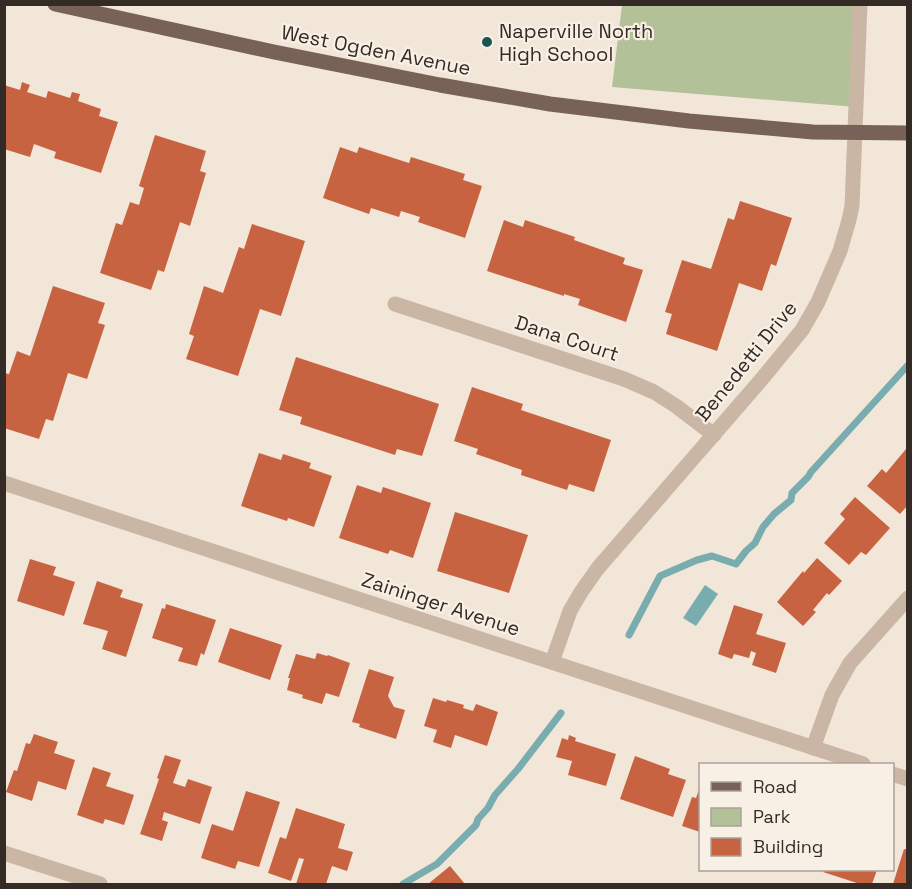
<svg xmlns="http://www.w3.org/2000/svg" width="912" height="889" font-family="'Space Grotesk',sans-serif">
  <rect width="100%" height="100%" fill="#f2e6d9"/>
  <!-- green -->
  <path fill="#b3c199" d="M622,5H860L856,107L612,87Z"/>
  <!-- water -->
  <path fill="#78acaf" d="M705,585L718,594L696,626L683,618Z"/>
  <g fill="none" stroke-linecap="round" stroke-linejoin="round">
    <!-- stream -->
    <g stroke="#78acaf" stroke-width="7">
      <path d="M629,635L660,576L697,560L712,556L736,564L746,551L755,543L763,527L774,514L791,500L792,493L808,477L811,472L908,365"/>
      <path d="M403,884L437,864L476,825L478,819L488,808L495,795L518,769L561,713"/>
    </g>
  </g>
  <!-- building -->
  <g fill="#c86341">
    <path d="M22,82L30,85L27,92L46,98L48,91L70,98L72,92L80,94L78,101L101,109L99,116L118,122L101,173L54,158L56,152L34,144L30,157L4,149V85L20,90Z"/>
    <path d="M155,135L206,151L200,171L206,173L190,226L180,222L164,272L158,270L151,290L100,273L116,223L122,225L130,202L139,205L144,188L139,186Z"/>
    <path d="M340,147L357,153L359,147L409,163L411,157L465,174L463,180L482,186L465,238L418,222L420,217L401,211L399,217L371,208L369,214L323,198Z"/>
    <path d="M740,201L792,218L776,266L771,264L762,291L739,283L717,351L666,334L672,314L665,312L682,260L711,269L728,218L734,220Z"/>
    <path d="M504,220L523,227L525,220L575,237L574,240L625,258L623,264L643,270L626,322L578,305L580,299L564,294V296L487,271Z"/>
    <path d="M252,224L305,241L281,316L260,309L238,376L186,359L194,336L189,334L204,286L223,293L239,247L244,249Z"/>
    <path d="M53,286L105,303L98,323L105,325L87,379L68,373L53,421L46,419L39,439L4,428V373L9,374L17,351L30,356Z"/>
    <path d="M296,357L439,404L422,456L397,449L395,455L300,424L302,417L279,410Z"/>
    <path d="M472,387L523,404L521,410L611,440L594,492L569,484L567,490L521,475L522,470L476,454L478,449L454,441Z"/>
    <path d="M906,449L908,450V505L900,514L867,486L882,469L886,473Z"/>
    <path d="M259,453L281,460L283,454L311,463L309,468L332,476L314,527L288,518L287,521L241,506Z"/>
    <path d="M357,485L381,493L383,487L431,503L413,558L390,550L388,554L339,538Z"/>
    <path d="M855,497L890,528L866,555L861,552L849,565L824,543L845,519L840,514Z"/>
    <path d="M455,512L528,535L509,593L437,571Z"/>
    <path d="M817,558L842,581L829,595L827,593L813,610L816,612L803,626L777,602L803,571L804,573Z"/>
    <path d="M30,559L56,567L53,575L75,582L64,616L17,601Z"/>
    <path d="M97,581L123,590L120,597L143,604L126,657L102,649L108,631L83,624Z"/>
    <path d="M166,604L216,620L204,655L201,653L197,666L178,661L183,648L152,638L162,608L165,609Z"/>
    <path d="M734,605L763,614L756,634L786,643L776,673L752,665L756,653L751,651L749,658L734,654L732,659L718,654Z"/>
    <path d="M230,628L282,645L270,680L218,662Z"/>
    <path d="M317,653L327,656L328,655L350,663L339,697L326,693L322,704L302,698L303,695L287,690L290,678H288L296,654L315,659Z"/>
    <path d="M369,669L394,677L388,696L394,707L405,710L396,739L359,727L360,724L352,722Z"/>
    <path d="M433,698L446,702L447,700L464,705L463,708L473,711L476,704L498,712L487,746L455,735L451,748L433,742L437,730L424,726Z"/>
    <path d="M34,734L58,742L54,753L75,760L66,790L38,781L32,801L6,792L14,770L17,771L26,743L30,744Z"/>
    <path d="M569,735L576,738L575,741L616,754L606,786L568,775L572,761L556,757L562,738L568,740Z"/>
    <path d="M165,755L181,760L173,783L185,787L188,779L212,787L200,824L164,812L162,820L168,822L162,841L140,834L159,779L157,778Z"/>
    <path d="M635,756L670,769L668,774L686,780L673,817L620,799Z"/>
    <path d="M93,767L111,773L106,786L134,795L124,825L105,819L103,824L77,815Z"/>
    <path d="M700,787V832L682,826L692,797L696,798Z"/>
    <path d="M246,791L280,802L259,867L238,861L235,869L201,858L212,824L233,831Z"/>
    <path d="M296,808L345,824L338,848L353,852L347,871L332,866L326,884H296L304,859L299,858L291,881L268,873L280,837L286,839Z"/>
    <path d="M904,849L908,850V884H893Z"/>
    <path d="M450,866L465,884H428Z"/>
    <path d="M824,870H877L872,884H860L823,872Z"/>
  </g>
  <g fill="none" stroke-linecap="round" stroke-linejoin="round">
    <!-- minor -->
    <g stroke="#cab6a5" stroke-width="15">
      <path d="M395,304L624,379L654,392L676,406L714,435"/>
      <path d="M4,483L863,764"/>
      <path d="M552,662L570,611L581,592L598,568L761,380L802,330L818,302L840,251L849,220L852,206L860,4"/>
      <path d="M813,748L832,695L850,663L908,598"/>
      <path d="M892,774L908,779"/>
      <path d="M4,853L100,884"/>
    </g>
    <!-- primary -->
    <path stroke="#786257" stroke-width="15" d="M55,4L274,52L440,85L550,104L689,121L813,132L908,133"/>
  </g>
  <!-- markers -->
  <circle fill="#1c5357" stroke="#f9f0e5" stroke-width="2" cx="487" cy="42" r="6"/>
  <g text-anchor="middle" stroke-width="4.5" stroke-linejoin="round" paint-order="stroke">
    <!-- poi labels -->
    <g font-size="20" fill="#352b26" stroke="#f9f0e5" text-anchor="start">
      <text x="499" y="38">Naperville North<tspan x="499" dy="23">High School</tspan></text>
    </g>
    <!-- street labels -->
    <g font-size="20" fill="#352b26" stroke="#f9f0e5">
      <text transform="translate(376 50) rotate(11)" y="7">West Ogden Avenue</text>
      <text transform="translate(567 338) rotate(18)" y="7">Dana Court</text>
      <text transform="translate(746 361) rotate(-51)" y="7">Benedetti Drive</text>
      <text transform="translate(441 604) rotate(18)" y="7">Zaininger Avenue</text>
    </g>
  </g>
  <!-- border -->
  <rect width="912" height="889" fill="none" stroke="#352b26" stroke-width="12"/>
  <!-- legend -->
  <rect x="699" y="763" width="195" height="108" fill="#f9f0e5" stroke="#aba199" stroke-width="1.5"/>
  <rect x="711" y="782" width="30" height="9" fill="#786257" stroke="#aba199" stroke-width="1.5"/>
  <text x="753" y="793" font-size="18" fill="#352b26">Road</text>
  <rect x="711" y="808" width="30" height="18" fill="#b3c199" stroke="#aba199" stroke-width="1.5"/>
  <text x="753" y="823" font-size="18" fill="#352b26">Park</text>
  <rect x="711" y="838" width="30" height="18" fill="#c86341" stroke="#aba199" stroke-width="1.5"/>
  <text x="753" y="853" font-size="18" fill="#352b26">Building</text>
</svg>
